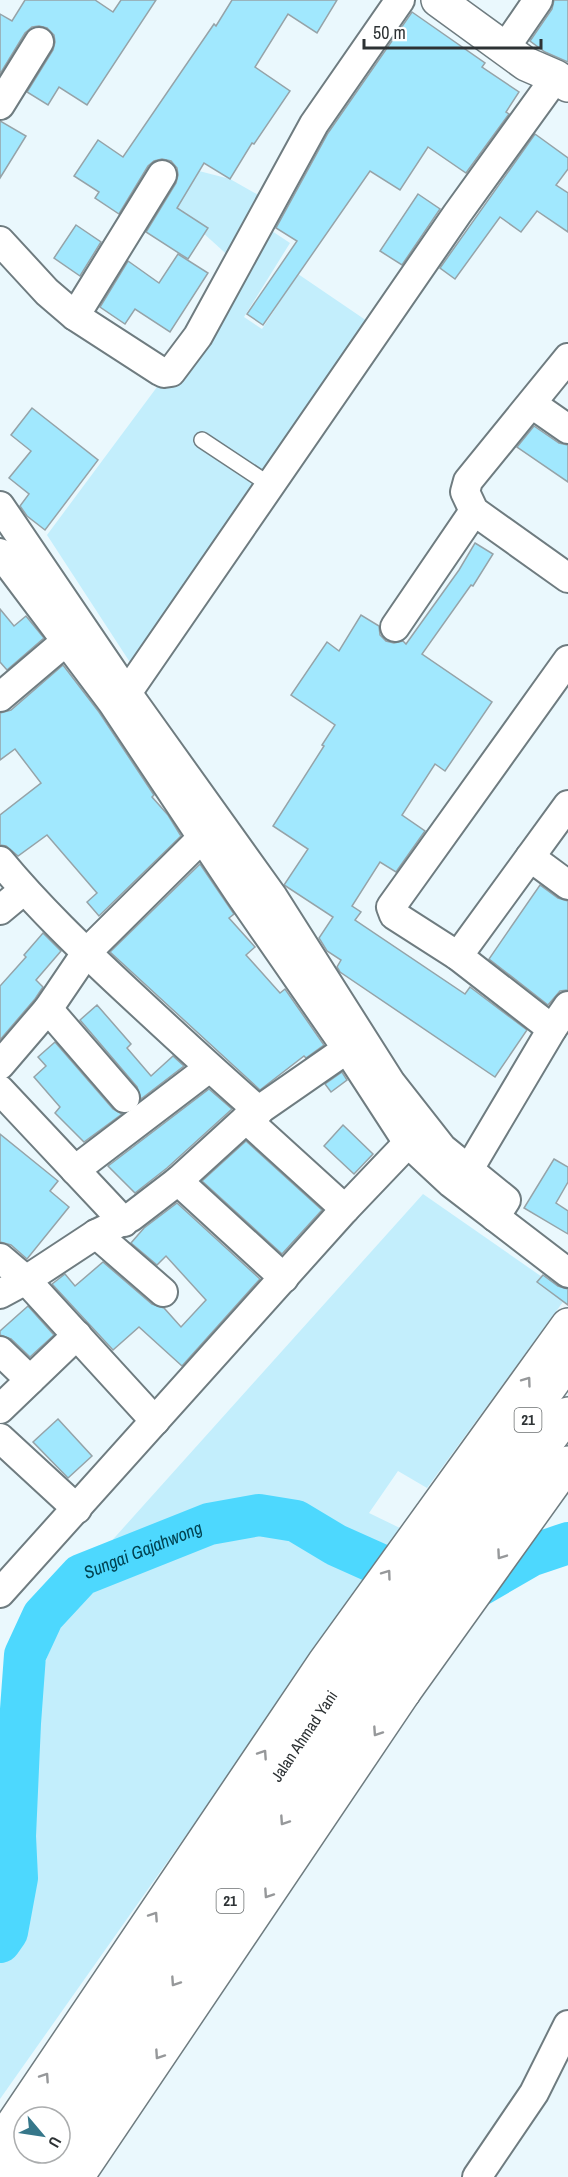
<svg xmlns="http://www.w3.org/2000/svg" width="568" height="2177" font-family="'Archivo Narrow',sans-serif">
  <rect width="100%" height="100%" fill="#eaf8fd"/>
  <!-- green -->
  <g fill="#c3eefc">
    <path d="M199,171L230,179L278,206L269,229L290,243L244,317L262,329L298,274L370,323L135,670L47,535L244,270L169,202Z"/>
    <path d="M423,1194L568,1295L427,1488L398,1471L369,1513L402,1529L0,2099V1936L7,1931L17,1878L15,1836L20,1723L81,1575Z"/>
  </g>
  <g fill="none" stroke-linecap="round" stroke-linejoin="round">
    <!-- river -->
    <path stroke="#4dd8fe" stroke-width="42" id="s1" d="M0,1942L7,1932L17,1878L15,1836L20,1723L25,1655L43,1616L81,1575L209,1524L259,1515L296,1521L336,1545L432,1588L480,1585L530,1556L568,1543"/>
  </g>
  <!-- building -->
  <g fill="#a1e8fe" stroke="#96a3a8" stroke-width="1.5">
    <path d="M25,0H95L113,12L121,0H156L87,105L59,87L48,105L27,92L53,50L55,42L54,35L47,28L39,26L32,27L25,33L0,74V14L12,21Z"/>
    <path d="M232,0H337L317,33L288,14L255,67L290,91L254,144L252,143L230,179L204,163L177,208L208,228L188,259L146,232L176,183L178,175L177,168L171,161L162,159L154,161L148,166L119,214L95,198L99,192L74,176L98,140L123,157L214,24L216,26Z"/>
    <path d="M554,0H568V62L545,52L530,41L552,9Z"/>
    <path d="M412,12L485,63L482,67L519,92L506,112L509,114L466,173L428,147L400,190L370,171L263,325L247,314L297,241L276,228L328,133Z"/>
    <path d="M0,121L26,136L0,178Z"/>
    <path d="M535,134L568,158V169L556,185L568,193V232L537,211L521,232L500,217L455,279L440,268Z"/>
    <path d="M418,194L440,209L402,265L380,251Z"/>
    <path d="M76,225L101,242L80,276L54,258Z"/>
    <path d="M178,254L208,273L170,332L135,309L125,324L100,307L128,261L159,283Z"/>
    <path d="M32,408L98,460L45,530L27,516L20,506L29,494L9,478L31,451L11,435Z"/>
    <path d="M534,426L559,443L568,445V482L517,447Z"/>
    <path d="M475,543L493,554L473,586L471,585L422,654L492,702L445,771L435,764L402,815L425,831L396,872L380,862L352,906L361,912L355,920L465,994L470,987L527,1030L495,1077L340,972L337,967L341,960L327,951L319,938L333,917L284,885L308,849L273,826L324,746L322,745L335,725L291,695L327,642L339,651L361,615L379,626L380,635L386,641L394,643L403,641L406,644L459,570Z"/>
    <path d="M0,609L14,626L26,616L44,638L7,670L0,662Z"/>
    <path d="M63,665L99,712L154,795L152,797L168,815L181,836L99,916L87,902L97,893L47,835L18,856L6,846L0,845V815L41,783L15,749L0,760V713L11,710Z"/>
    <path d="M200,864L234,914L229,918L255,947L246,955L280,993L285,989L324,1045L306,1058L304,1056L260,1090L110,952Z"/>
    <path d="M540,885L558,898L568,901V990L560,991L548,1005L489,959Z"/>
    <path d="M43,933L61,951L36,980L43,987L35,999L0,1040V986L26,957L24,955Z"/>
    <path d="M97,1005L131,1044L127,1048L151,1076L173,1056L184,1066L141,1099L137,1087L80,1020Z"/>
    <path d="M55,1042L113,1109L122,1114L84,1142L55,1113L60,1107L34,1077L46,1066L38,1057Z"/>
    <path d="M342,1072L347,1080L331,1092L325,1084Z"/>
    <path d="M209,1089L232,1109L167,1168L135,1193L108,1166Z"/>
    <path d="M343,1125L373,1154L354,1174L324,1146Z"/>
    <path d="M0,1134L58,1181L50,1191L69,1207L27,1259L11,1245L0,1242Z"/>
    <path d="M246,1141L322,1210L282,1254L202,1181Z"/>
    <path d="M554,1159L568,1167V1182L556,1203L568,1211V1234L524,1208Z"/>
    <path d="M177,1203L260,1279L182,1366L139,1327L113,1350L52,1284L65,1274L75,1286L103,1262L152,1304L164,1308L181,1327L206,1300L166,1256L157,1265L131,1243L144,1228Z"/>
    <path d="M543,1275L558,1286L568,1289V1305L537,1282Z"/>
    <path d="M28,1306L54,1335L30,1357L11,1339L0,1335V1331Z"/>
    <path d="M58,1419L92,1456L68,1478L33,1442Z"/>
  </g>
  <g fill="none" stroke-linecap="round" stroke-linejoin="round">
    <!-- service casing -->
    <g stroke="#6f7c80" stroke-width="18">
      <path id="service" d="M202,440L270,485"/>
    </g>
    <!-- minor casing -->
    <g stroke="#6f7c80" stroke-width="32">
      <g id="minor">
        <path d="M505,48L538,0"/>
        <path d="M0,105L39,42"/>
        <path d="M0,241L47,292L75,316L160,371L164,373L171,372L198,336L314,124L400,0"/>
        <path d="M75,316L162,175"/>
        <path d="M568,358L468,481L465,492L474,511L568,578"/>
        <path d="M532,404L568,429"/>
        <path d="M0,506L127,693L273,897L391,1083L442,1148L506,1200L495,1217"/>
        <path d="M0,553L112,702L239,893L347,1049L408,1143L451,1183L568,1273"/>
        <path d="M395,627L474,511"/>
        <path d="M568,660L391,907L394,915L458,956L552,1029L568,1006"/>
        <path d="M0,697L65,642L81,634"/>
        <path d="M113,701L127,693L457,214L556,77"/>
        <path d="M530,857L568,885"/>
        <path d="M0,861C38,907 82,949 126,990C170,1031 213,1071 259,1111"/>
        <path d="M0,910L24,890"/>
        <path d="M458,956L568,805"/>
        <path d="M48,1009L125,1098"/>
        <path d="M0,1065L48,1009L86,953L216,824"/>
        <path d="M0,1090L124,1222"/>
        <path d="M246,1119L345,1209"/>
        <path d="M469,1169L552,1029"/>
        <path d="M75,1170L209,1068"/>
        <path d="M178,1181L284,1278"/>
        <path d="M96,1234L163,1292"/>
        <path d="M0,1258L26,1280L155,1421"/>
        <path d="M0,1294L26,1280L96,1234L131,1217L178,1181L246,1119L347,1049"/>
        <path d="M0,1351L30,1380"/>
        <path d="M0,1409L77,1335"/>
        <path d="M0,1438L77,1509"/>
        <path d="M0,1593L345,1209L408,1143"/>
        <path d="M477,2177L534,2093L568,2025"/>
      </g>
    </g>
    <!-- tertiary casing -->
    <g stroke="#6f7c80" stroke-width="36">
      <g id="tertiary">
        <path d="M0,2143L324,1663L568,1325"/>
        <path d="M77,2177L404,1692L568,1463"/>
      </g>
    </g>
    <!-- primary casing -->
    <g stroke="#6f7c80" stroke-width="36">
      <path id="primary" d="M438,0L526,64L556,77L568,85"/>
    </g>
    <!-- trunk casing -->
    <g stroke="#6f7c80" stroke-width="36">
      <g id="trunk">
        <path d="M382,1677L404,1692"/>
        <path id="s2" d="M48,2117L344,1676L568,1361"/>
        <path d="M60,2151L382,1677L510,1491L568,1414"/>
        <path d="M8,2177L24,2153"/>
        <path d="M42,2177L59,2153"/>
      </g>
    </g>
    <!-- service -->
    <use href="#service" stroke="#fff" stroke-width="15"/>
    <!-- minor -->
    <use href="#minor" stroke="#fff" stroke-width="28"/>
    <!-- tertiary -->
    <use href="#tertiary" stroke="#fff" stroke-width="33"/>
    <!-- primary -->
    <use href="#primary" stroke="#fff" stroke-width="33"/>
    <!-- trunk -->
    <use href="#trunk" stroke="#fff" stroke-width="33"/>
  </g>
  <!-- one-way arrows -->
  <defs><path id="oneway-chevron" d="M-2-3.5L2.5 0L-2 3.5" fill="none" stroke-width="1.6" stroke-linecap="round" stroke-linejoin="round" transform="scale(1.5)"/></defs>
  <g stroke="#96989a">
    <use href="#oneway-chevron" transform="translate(527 1381) rotate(-54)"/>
    <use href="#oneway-chevron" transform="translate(501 1555) rotate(125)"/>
    <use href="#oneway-chevron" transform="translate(387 1574) rotate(-54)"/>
    <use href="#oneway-chevron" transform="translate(377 1732) rotate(124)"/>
    <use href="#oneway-chevron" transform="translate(263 1754) rotate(-56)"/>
    <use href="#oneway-chevron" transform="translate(284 1821) rotate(124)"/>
    <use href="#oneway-chevron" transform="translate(268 1894) rotate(124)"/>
    <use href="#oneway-chevron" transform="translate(154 1916) rotate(-56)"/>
    <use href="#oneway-chevron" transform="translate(175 1982) rotate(124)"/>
    <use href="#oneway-chevron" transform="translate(159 2055) rotate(124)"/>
    <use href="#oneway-chevron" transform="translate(45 2077) rotate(-56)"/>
  </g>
  <g text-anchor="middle" stroke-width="5" stroke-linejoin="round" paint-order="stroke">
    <!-- shield labels -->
    <g fill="#fff" stroke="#6c7071" stroke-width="1.5">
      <rect x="514.5" y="1408" width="27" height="24" rx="4.5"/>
      <rect x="216.5" y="1889" width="27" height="24" rx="4.5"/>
    </g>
    <g font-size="15" font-weight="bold" fill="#2d3234">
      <text x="528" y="1425">21</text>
      <text x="230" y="1906">21</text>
    </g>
    <!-- street labels -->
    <g font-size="16" fill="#2d3234" stroke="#fff">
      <text dy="6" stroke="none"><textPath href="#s2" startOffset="459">Jalan Ahmad Yani</textPath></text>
    </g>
    <!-- water labels -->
    <g font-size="18" font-style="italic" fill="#004251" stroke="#fff">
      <text dy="6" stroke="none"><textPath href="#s1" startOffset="456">Sungai Gajahwong</textPath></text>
    </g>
  </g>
  <!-- north arrow -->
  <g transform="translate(42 2135) rotate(119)"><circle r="28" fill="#ffffff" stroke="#abadae" stroke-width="1.5"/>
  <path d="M0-4.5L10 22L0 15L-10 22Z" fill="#36778a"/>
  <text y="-9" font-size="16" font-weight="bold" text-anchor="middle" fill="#2d3234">U</text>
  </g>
  <!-- scale -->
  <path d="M364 39v9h177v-9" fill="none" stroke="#2d3234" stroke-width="3"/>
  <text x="373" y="39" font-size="18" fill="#2d3234" stroke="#ffffff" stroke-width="4.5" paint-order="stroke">50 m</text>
</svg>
